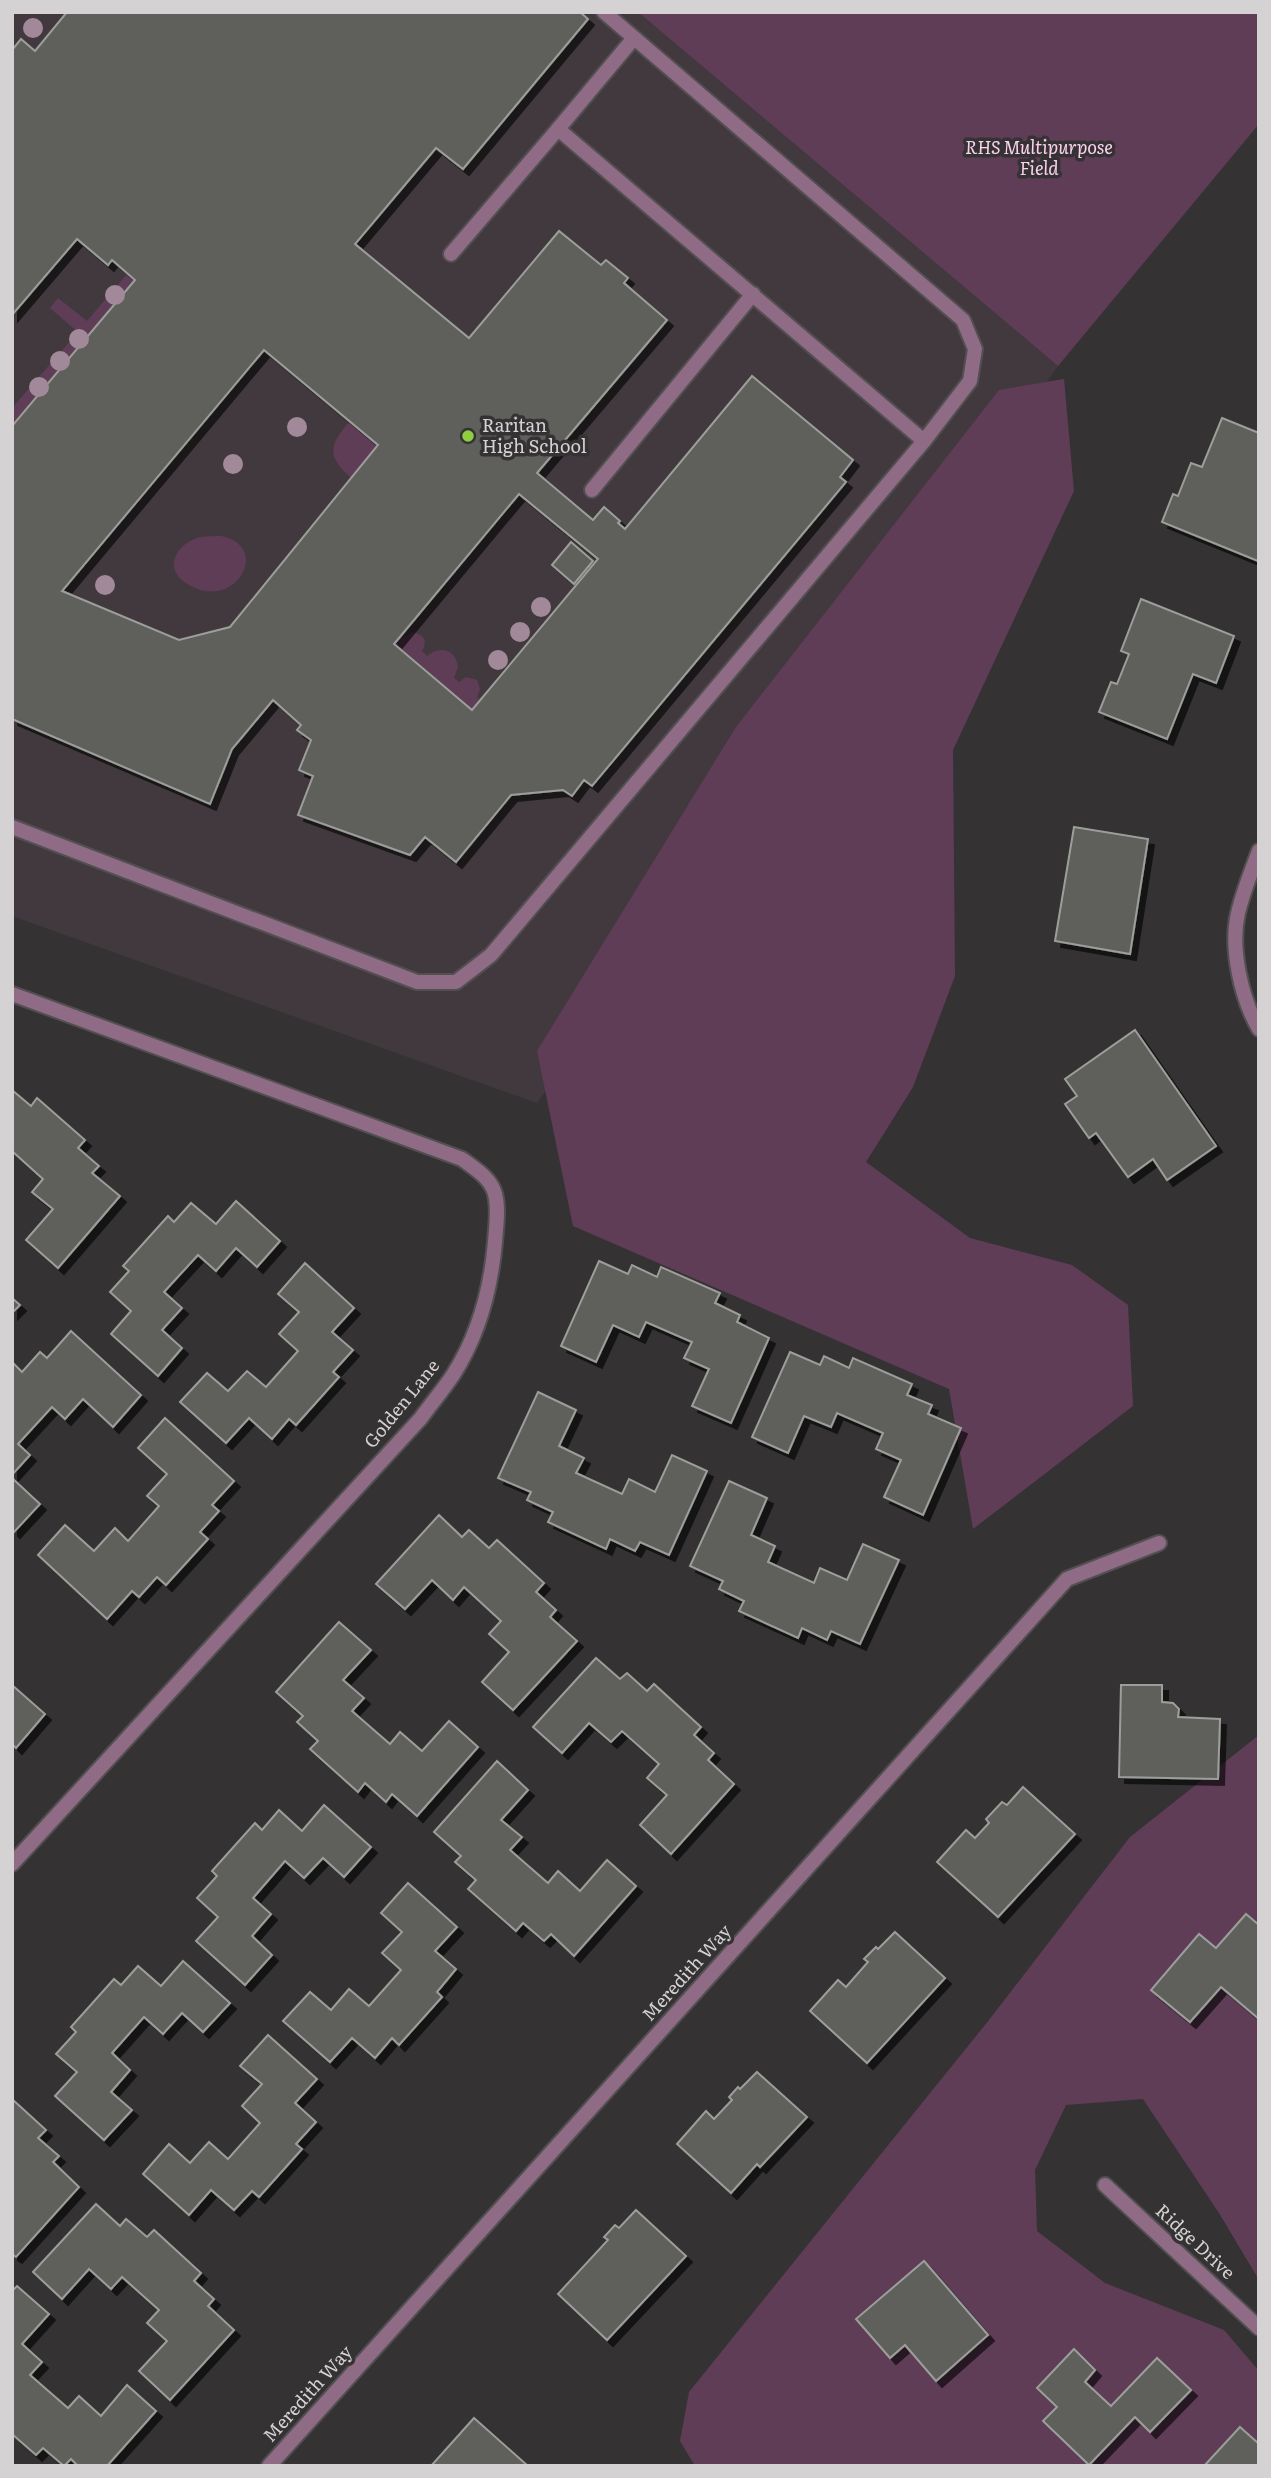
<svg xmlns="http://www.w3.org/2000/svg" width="1271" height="2478" font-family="Literata,serif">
  <defs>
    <filter id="shadow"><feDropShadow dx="6" dy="6" stdDeviation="0" flood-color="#0009"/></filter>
  </defs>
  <rect width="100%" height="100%" fill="#353234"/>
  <!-- built -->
  <path fill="#42393f" d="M12,12H638L1058,366L537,1103L12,916Z"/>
  <!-- green -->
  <g fill="#603d57">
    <path d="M638,12H1259V124L1058,366Z"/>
    <path d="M128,273L135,280L12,426V408L78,332L50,308L58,298L87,321Z"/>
    <path d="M1064,379L1074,491L953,750L955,976L913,1087L866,1162L970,1238L1072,1265L1128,1305L1133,1406L973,1529L949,1389L573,1226L537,1051L736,727L999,390Z"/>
    <path d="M350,421L378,445L351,478C327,456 328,446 350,421Z"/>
    <path d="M221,536C274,547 233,615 186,583C163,568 176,544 200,537C206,536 214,536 221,536Z"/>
    <path d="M412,632C424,634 428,641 422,651L427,656C439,645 456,649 458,667L454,678L459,682L466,677L477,680L480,689L477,697L480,700L472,710L394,644L402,634L405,637Z"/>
    <path d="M1259,1735V2280L1219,2213L1143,2099L1066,2105L1035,2170L1037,2231L1105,2283L1224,2330L1259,2371V2439L1226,2466H695L680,2441L689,2392L989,2020L1130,1837Z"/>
  </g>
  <!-- building -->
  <g fill="#5e5f5c" stroke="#9c9e9a" stroke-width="2" fill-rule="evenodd" filter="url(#shadow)">
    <path d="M67,12H580L588,19L463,169L436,148L355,244L469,338L559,231L601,265L606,260L628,278L624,283L667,320L537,473L593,520L604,507L620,521L618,523L625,529L752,376L853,460L840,477L846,482L592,786L584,780L572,796L563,790L511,795L456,862L425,837L410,855L298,815L313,776L299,770L311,740L297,730L301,725L273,700L232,749L210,804L12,719V426L135,280L112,260L108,265L77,239L12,315V50L21,39L35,51ZM264,350L378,445L230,627L179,640L62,591ZM519,494L598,559L472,710L394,644Z"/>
    <path d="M1222,418L1259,433L1258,561L1162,522L1173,494L1178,496L1191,463L1202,467Z"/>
    <path d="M571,542L593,561L574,584L552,565Z"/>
    <path d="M1141,599L1234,636L1216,683L1193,674L1167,739L1099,712L1111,682L1117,684L1129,654L1121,651Z"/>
    <path d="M1074,827L1148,839L1130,954L1055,941Z"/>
    <path d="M1135,1030L1216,1146L1167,1180L1153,1159L1128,1177L1096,1133L1089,1138L1065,1104L1077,1096L1065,1079Z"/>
    <path d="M12,1090L31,1106L37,1098L85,1140L78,1148L99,1166L92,1173L120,1196L58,1268L26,1240L53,1209L32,1192L43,1179L12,1151Z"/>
    <path d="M236,1201L280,1241L257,1267L236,1248L216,1271L198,1255L164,1292L182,1308L162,1330L182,1348L158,1376L111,1334L131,1311L110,1292L129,1271L123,1266L168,1216L174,1222L191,1203L216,1224Z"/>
    <path d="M599,1261L628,1274L632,1265L657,1277L661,1267L720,1293L715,1303L740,1315L737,1322L769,1338L731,1423L692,1406L709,1369L684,1358L692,1342L646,1322L639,1337L613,1325L596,1362L561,1346Z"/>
    <path d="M305,1263L354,1308L332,1332L353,1350L333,1372L339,1377L296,1425L289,1419L272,1439L249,1418L226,1443L180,1402L207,1373L228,1391L247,1371L266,1387L298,1351L279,1334L299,1312L278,1294Z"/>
    <path d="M12,1298L20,1305L12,1313Z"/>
    <path d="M71,1331L141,1395L113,1427L83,1399L65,1419L52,1407L18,1444L30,1455L12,1475V1366L14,1364L22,1372L40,1352L47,1358Z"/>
    <path d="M790,1352L820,1365L824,1356L849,1368L853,1358L912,1384L907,1395L932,1405L928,1414L961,1428L923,1515L884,1497L901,1460L876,1449L883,1433L837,1413L831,1427L804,1416L788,1453L752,1437Z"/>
    <path d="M538,1392L576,1410L559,1446L584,1458L576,1473L622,1494L629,1479L655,1492L672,1455L707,1471L669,1555L640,1542L635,1551L610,1539L606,1549L548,1522L553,1512L527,1500L531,1492L498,1478Z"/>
    <path d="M165,1418L234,1481L212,1505L219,1511L200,1532L208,1539L166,1585L157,1577L139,1597L132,1591L107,1619L38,1555L65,1525L94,1551L115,1528L128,1541L159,1506L147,1496L167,1474L138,1448Z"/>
    <path d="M12,1478L40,1504L14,1532L12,1530Z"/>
    <path d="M729,1481L767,1498L751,1535L775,1546L768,1562L814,1583L820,1568L847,1580L863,1544L899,1560L860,1644L831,1631L827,1640L802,1628L798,1638L739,1611L744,1601L719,1589L723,1581L690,1566Z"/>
    <path d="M439,1515L462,1537L469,1530L489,1548L497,1540L544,1583L536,1592L556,1610L550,1617L577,1641L513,1710L482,1682L509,1652L489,1634L501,1621L464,1587L453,1600L432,1580L405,1609L376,1584Z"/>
    <path d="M339,1622L371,1650L343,1680L364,1698L352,1711L390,1744L400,1732L422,1751L449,1721L478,1747L417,1816L392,1794L386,1802L365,1783L358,1792L310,1749L318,1741L297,1722L303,1716L276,1692Z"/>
    <path d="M596,1658L620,1679L627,1673L647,1691L654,1684L701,1727L694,1735L714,1753L708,1760L734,1784L671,1854L640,1825L667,1795L647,1778L659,1764L622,1731L611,1742L589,1723L562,1753L533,1727Z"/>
    <path d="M12,1685L45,1714L16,1748L12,1744Z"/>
    <path d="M1121,1685H1162V1702L1173,1703L1179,1709L1178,1717L1220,1719L1218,1779L1119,1777Z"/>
    <path d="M497,1761L528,1790L501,1820L522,1837L510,1850L548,1883L558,1871L580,1891L607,1860L636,1886L574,1956L551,1934L544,1941L523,1923L516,1931L468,1889L476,1880L455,1862L461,1856L434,1832Z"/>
    <path d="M1023,1787L1075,1834L998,1917L937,1862L966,1830L975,1838L989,1823L986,1819L1002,1802L1007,1805Z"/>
    <path d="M324,1805L371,1847L344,1877L323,1858L304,1878L285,1861L253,1898L271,1914L252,1936L272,1955L245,1985L196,1941L218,1917L197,1898L217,1876L212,1871L255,1823L262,1830L279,1810L302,1831Z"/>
    <path d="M408,1883L457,1927L435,1951L456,1969L437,1992L442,1997L399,2045L392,2038L375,2058L352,2038L330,2062L283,2021L310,1992L331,2010L349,1989L369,2006L401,1970L382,1953L402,1932L381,1913Z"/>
    <path d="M1246,1914L1259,1925V2019L1221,1987L1190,2022L1151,1990L1199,1934L1216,1948Z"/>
    <path d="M895,1932L945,1978L867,2063L810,2011L838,1980L846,1987L868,1962L864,1959L876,1947L878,1949Z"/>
    <path d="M183,1961L230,2003L203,2032L182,2013L163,2034L144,2017L112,2053L130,2070L111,2092L132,2110L104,2140L55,2096L77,2072L56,2054L76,2032L71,2027L114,1979L121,1985L138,1966L161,1986Z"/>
    <path d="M268,2035L317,2079L295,2103L316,2122L296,2144L302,2149L259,2197L252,2191L234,2210L211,2190L189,2215L143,2174L169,2144L190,2163L209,2142L228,2159L260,2123L242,2106L262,2084L240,2066Z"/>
    <path d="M757,2072L807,2117L760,2167L757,2164L731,2193L677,2144L706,2111L714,2119L732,2100L729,2097L738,2087L740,2089Z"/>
    <path d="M12,2099L46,2130L38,2138L59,2156L53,2162L79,2187L16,2257L12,2254Z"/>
    <path d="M96,2204L120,2226L126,2219L147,2237L154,2230L201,2273L194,2281L214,2299L208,2306L234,2330L170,2400L139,2371L167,2341L147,2323L159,2310L122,2277L111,2289L89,2269L62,2299L33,2272Z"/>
    <path d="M636,2210L686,2256L607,2340L558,2294L608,2240L604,2237L615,2225L619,2228Z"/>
    <path d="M924,2261L988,2335L936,2381L905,2345L890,2358L856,2319Z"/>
    <path d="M17,2286L49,2314L22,2344L42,2362L30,2375L68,2408L79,2396L101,2416L127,2385L156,2411L107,2466H78L71,2459L64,2466L43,2448L36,2455L12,2434V2291Z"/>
    <path d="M1074,2349L1095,2370L1085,2382L1111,2406L1157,2358L1191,2390L1150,2432L1135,2417L1089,2465L1043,2421L1057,2407L1037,2388Z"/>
    <path d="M474,2418L528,2466H431Z"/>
    <path d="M1240,2427L1259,2444V2466H1204Z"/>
  </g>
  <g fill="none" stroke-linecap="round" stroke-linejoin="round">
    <!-- lane casing -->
    <g stroke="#524f51" stroke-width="18">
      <g id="lane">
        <path d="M634,38L558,129L924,441"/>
        <path d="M451,254L558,129"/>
        <path d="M592,490L753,294"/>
      </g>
    </g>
    <!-- street casing -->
    <g stroke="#524f51" stroke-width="18">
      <g id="street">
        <path d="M12,827L417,982H456L491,955L924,441L970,381L975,349L963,320L604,12"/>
        <path d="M1259,851C1251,872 1243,892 1238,913C1230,948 1241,998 1259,1029"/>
        <path d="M12,994L462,1159C474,1168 491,1178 495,1194C499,1209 496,1227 495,1242C491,1288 478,1336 453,1375C443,1390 431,1404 421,1418L12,1864"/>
        <path d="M1105,2185L1259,2328"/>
        <path d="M269,2466L1067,1579L1159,1543"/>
      </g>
    </g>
    <!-- lane -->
    <use href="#lane" stroke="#8f6b85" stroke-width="14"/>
    <!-- street -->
    <use href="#street" stroke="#8f6b85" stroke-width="14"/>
  </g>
  <!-- trees -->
  <g fill="#a2899a">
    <circle cx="33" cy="28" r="10"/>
    <circle cx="115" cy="295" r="10"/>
    <circle cx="79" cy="339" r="10"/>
    <circle cx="60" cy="361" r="10"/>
    <circle cx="39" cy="387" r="10"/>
    <circle cx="297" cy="427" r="10"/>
    <circle cx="233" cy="464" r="10"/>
    <circle cx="105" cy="585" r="10"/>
    <circle cx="541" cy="607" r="10"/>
    <circle cx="520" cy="632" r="10"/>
    <circle cx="498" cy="660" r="10"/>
  </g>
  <!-- markers -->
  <circle fill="#90cd40" stroke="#353234" stroke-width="2.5" cx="468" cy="436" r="7"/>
  <g text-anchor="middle" stroke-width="7" stroke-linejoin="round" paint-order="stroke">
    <!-- park labels -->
    <g font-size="18" font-style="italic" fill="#fbd1ee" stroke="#353234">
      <text x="1039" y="154">RHS Multipurpose<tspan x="1039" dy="21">Field</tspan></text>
    </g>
    <!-- poi labels -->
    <g font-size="18" fill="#d4d2d3" stroke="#353234" text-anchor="start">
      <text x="482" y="432">Raritan<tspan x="482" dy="21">High School</tspan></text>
    </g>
    <!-- street labels -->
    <g font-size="18" fill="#d4d2d3" stroke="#353234">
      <text transform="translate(402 1404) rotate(-51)" y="6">Golden Lane</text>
      <text transform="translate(687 1973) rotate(-48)" y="6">Meredith Way</text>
      <text transform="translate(1195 2242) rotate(43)" y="6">Ridge Drive</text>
      <text transform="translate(308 2394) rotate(-48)" y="6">Meredith Way</text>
    </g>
  </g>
  <!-- border -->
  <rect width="1271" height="2478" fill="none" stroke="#d4d2d3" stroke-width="28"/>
</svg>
